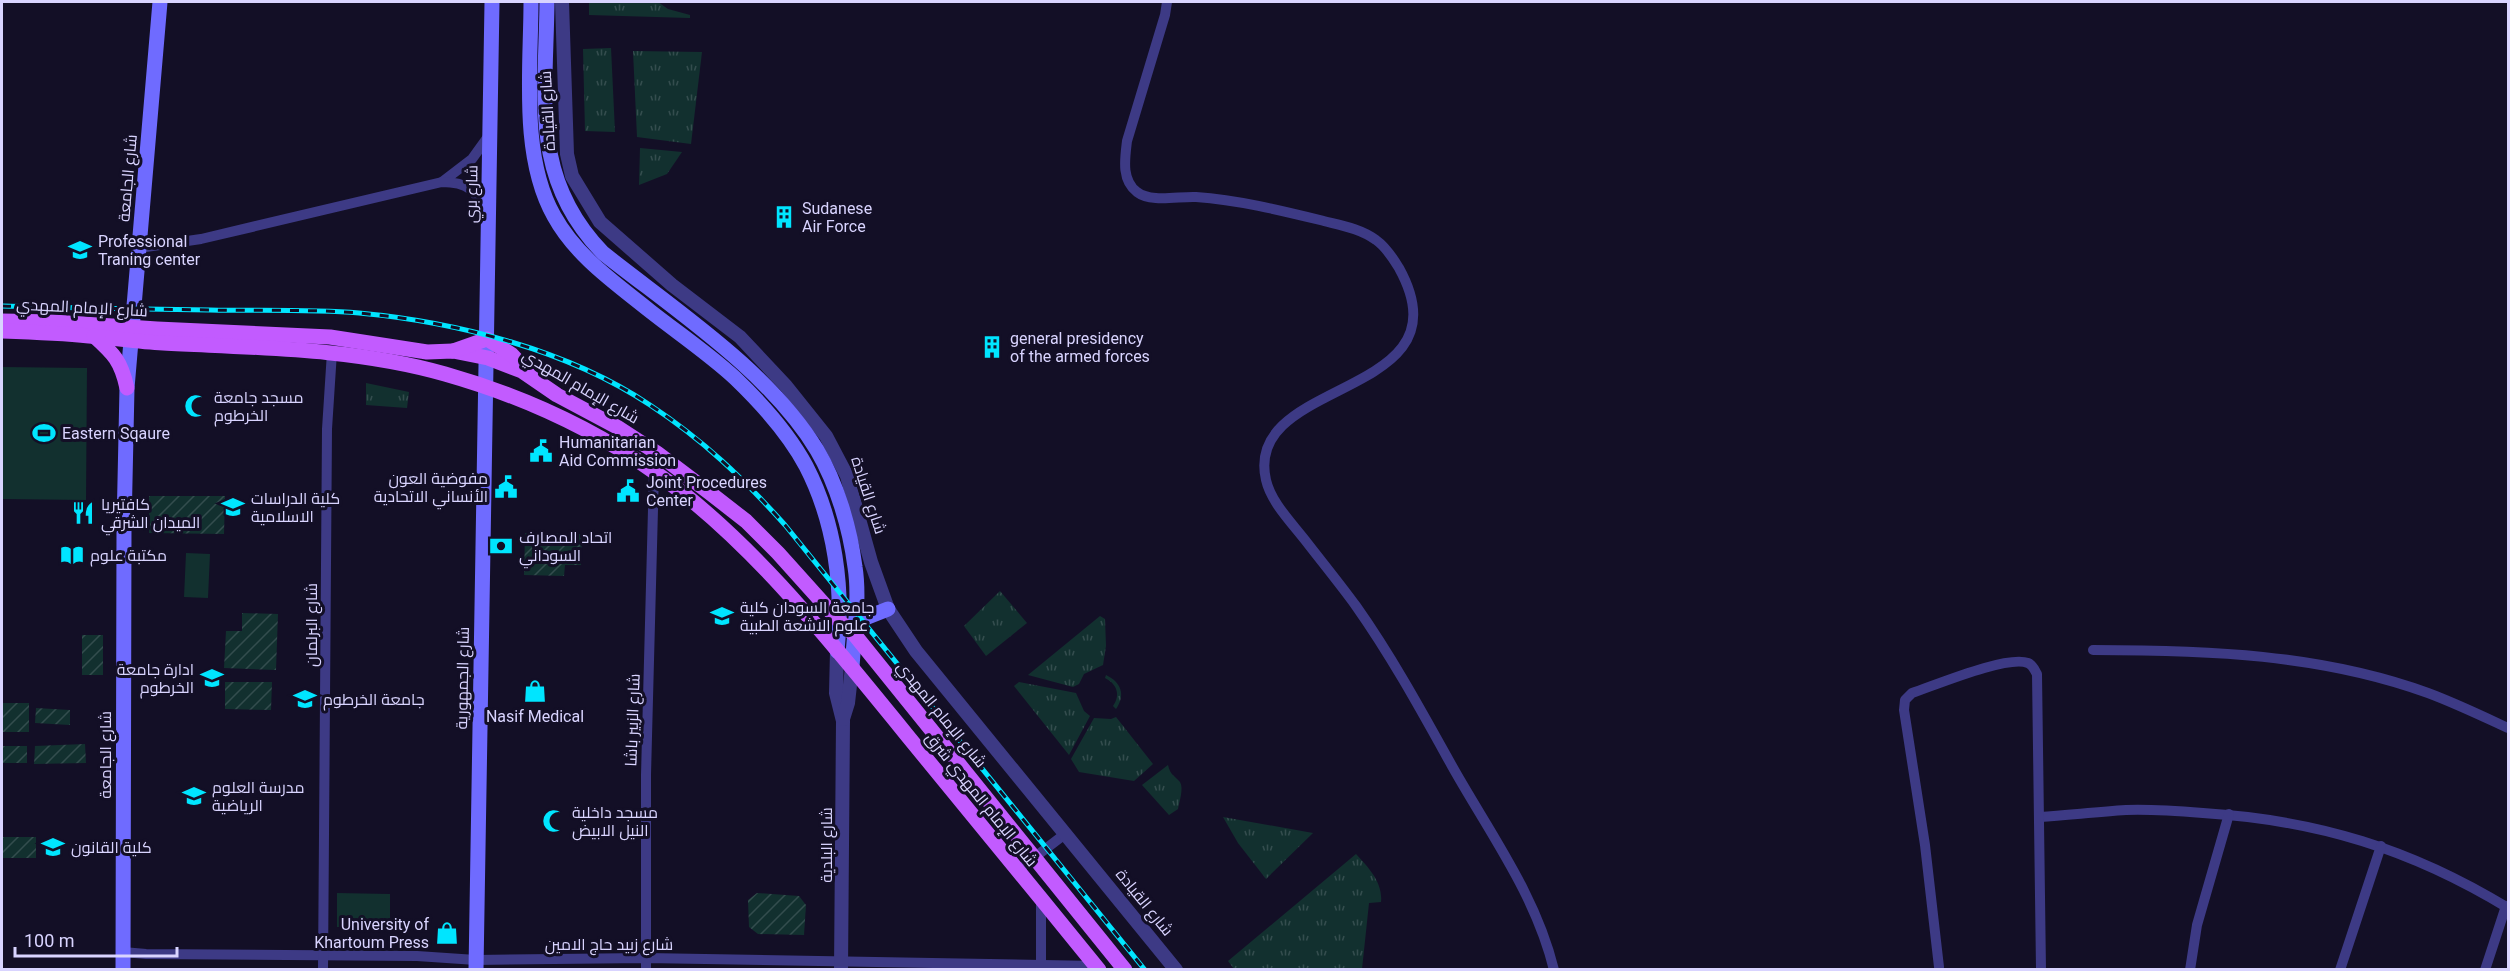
<svg xmlns="http://www.w3.org/2000/svg" width="2510" height="971" font-family="Roboto,Cairo,sans-serif">
  <defs>
    <pattern id="grass-tufts" width="24" height="20" patternUnits="userSpaceOnUse" patternTransform="scale(1.5)"><rect width="24" height="20" fill="#12302f"/><path d="M3 7l-1-3M5 7V3M7 7l1-3M15 17l-1-3M17 17v-4M19 17l1-3" fill="none" stroke="#344d4e"/></pattern>
    <pattern id="garden-furrows" width="10" height="10" patternUnits="userSpaceOnUse" patternTransform="scale(1.5)"><rect width="10" height="10" fill="#12302f"/><path d="M-1 1l2-2M0 10L10 0M9 11l2-2" fill="none" stroke="#344d4e"/></pattern>
  </defs>
  <rect width="100%" height="100%" fill="#130f26"/>
  <!-- grass -->
  <g fill="url(#grass-tufts)">
    <path d="M589,2H658L668,9L690,15V18L589,15Z"/>
    <path d="M611,48L615,132L585,131L583,49Z"/>
    <path d="M633,51L702,52L691,144L637,137Z"/>
    <path d="M640,148L682,152L667,174L639,185Z"/>
    <path d="M366,383L409,392L407,408L366,405Z"/>
    <path d="M1000,591L1027,623L986,656L964,626Z"/>
    <path d="M1100,616L1105,619L1106,646L1103,665L1084,674L1079,684L1073,687L1028,675Z"/>
    <path d="M1106,675C1121,682 1126,695 1116,709L1113,706C1121,695 1117,684 1105,678Z"/>
    <path d="M1019,682L1076,693L1084,711L1090,716L1069,755L1014,686Z"/>
    <path d="M1116,717L1153,764L1134,781L1079,772L1071,759L1094,718L1111,719Z"/>
    <path d="M1168,765C1170,775 1175,776 1180,782C1184,788 1179,803 1178,809L1169,815L1142,785Z"/>
    <path d="M1223,817L1313,833L1266,879L1238,843Z"/>
    <path d="M1356,854C1369,868 1383,883 1381,902L1369,903L1362,969H1234L1228,961Z"/>
  </g>
  <!-- garden -->
  <g fill="url(#garden-furrows)">
    <path d="M149,496H225L224,534L149,533Z"/>
    <path d="M525,533L582,534L581,565H565L564,576L524,575Z"/>
    <path d="M242,613L278,614L276,670L224,668L226,631H242Z"/>
    <rect x="82" y="635" width="21" height="40"/>
    <path d="M225,682H272L271,710L225,709Z"/>
    <rect x="2" y="703" width="27" height="29"/>
    <path d="M36,708L70,710V725L35,723Z"/>
    <path d="M85,744L86,763L34,764L35,746Z"/>
    <rect x="2" y="746" width="25" height="17"/>
    <rect x="2" y="837" width="34" height="21"/>
    <path d="M757,893L799,896L806,905L804,935L758,934L749,927L748,900Z"/>
  </g>
  <!-- pitch -->
  <g fill="#12302f">
    <path d="M2,367L87,368L86,500L2,499Z"/>
    <path d="M186,553L210,554L208,598L184,597Z"/>
    <path d="M337,893L390,894V927H337Z"/>
  </g>
  <g fill="none" stroke-linecap="round" stroke-linejoin="round">
    <!-- minor -->
    <g stroke="#3d3a85" stroke-width="10">
      <path d="M1167,2L1165,15L1127,141C1125,158 1121,180 1137,192C1151,203 1179,196 1196,197C1238,200 1279,210 1320,220C1339,225 1360,228 1376,240C1386,247 1393,258 1399,268C1472,400 1242,376 1266,480C1271,502 1291,522 1305,540C1322,562 1340,584 1356,606C1392,657 1422,712 1452,766C1489,832 1536,895 1554,970"/>
      <path d="M442,182L472,159L490,134"/>
      <path d="M139,248L201,239L442,182C469,182 475,191 488,213"/>
      <path d="M2093,650C2206,650 2321,654 2428,693C2455,703 2482,716 2508,728"/>
      <path d="M2040,817C2068,815 2097,812 2126,810C2152,809 2178,811 2203,813C2317,820 2411,849 2508,908"/>
      <path d="M1018,870L1065,834"/>
      <path d="M123,952L146,954L417,956L476,960L646,958L1096,966"/>
      <path d="M1939,967L1925,845L1904,710L1905,700L1912,693C1936,685 2007,655 2028,663C2033,665 2034,669 2037,674L2041,970"/>
      <path d="M323,970L327,429L332,352"/>
      <path d="M646,970V775L654,471"/>
      <path d="M1041,970V900"/>
      <path d="M2190,970L2197,925L2229,814"/>
      <path d="M2340,970L2381,846"/>
      <path d="M2485,970L2506,906"/>
    </g>
    <!-- tertiary -->
    <g stroke="#3d3a85" stroke-width="14">
      <path d="M562,2L567,154L572,176L600,222L672,285L740,337L786,386L826,436L847,476L871,562L888,609L916,651L1176,970"/>
      <path d="M837,651L836,693L843,721L841,970"/>
      <path d="M843,719L848,703L852,667"/>
    </g>
    <!-- secondary -->
    <g stroke="#6f6bff" stroke-width="15">
      <path d="M531,2C531,68 520,156 554,216C576,256 614,282 650,311C678,333 709,354 735,378C761,403 789,434 806,466C835,522 844,589 837,651"/>
      <path d="M547,2C546,98 530,178 603,253C675,310 769,371 817,450C837,484 850,528 855,567C860,598 854,636 852,667"/>
      <path d="M855,622L888,609"/>
      <path d="M123,970L124,528L127,388L160,2"/>
      <path d="M476,970L492,2"/>
    </g>
    <!-- primary -->
    <g stroke="#c25bff" stroke-width="15">
      <path d="M2,321L53,322L157,329L330,337L427,352L453,351L488,358L522,371L557,395L617,427L657,453L710,493L746,521L778,553L840,622L854,634L1125,970"/>
      <path d="M2,331C31,332 60,333 89,336C114,338 139,342 163,343C258,348 354,348 445,374C519,395 590,427 653,471C749,537 833,644 906,734C970,812 1035,891 1099,970"/>
      <path d="M94,336C114,354 121,361 127,388"/>
      <path d="M453,351L487,339L511,354L527,371"/>
    </g>
    <!-- rail casing -->
    <g stroke="#00e5ff" stroke-width="5">
      <path id="rail" d="M2,306C71,308 140,309 210,310C259,311 310,309 359,313C457,322 568,350 650,405C703,440 742,477 785,525L1145,970"/>
    </g>
    <!-- rail -->
    <use href="#rail" stroke="#130f26" stroke-width="3" stroke-dasharray="9" stroke-linecap="butt"/>
  </g>
  <!-- icons -->
  <defs>
    <g id="building-bare" transform="scale(1.8)"><path d="M-4-6H4V6H1V3H-1V6H-4ZM-2.5-4.3h1.7v1.8h-1.7ZM.8-4.3h1.7v1.8H.8ZM-2.5-1h1.7V.8h-1.7ZM.8-1h1.7V.8H.8Z" fill="#00e5ff" stroke="#130f26" stroke-width="2.5" paint-order="stroke"/></g>
    <g id="university-bare" transform="scale(1.8)"><path d="M0-5L7-2L0 1L-7-2ZM-4 1L0 2.5L4 1V4Q0 6-4 4Z" fill="#00e5ff" stroke="#130f26" stroke-width="2.5" paint-order="stroke"/></g>
    <g id="mosque-bare" transform="scale(1.8)"><path d="M3.5-4.9A6 6 0 1 0 3.5 4.9A5 5 0 1 1 3.5-4.9Z" fill="#00e5ff" stroke="#130f26" stroke-width="2.5" paint-order="stroke"/></g>
    <g id="stadium-bare" transform="scale(1.8)"><path d="M0-5a6.5 5 0 1 0 0 10a6.5 5 0 1 0 0-10ZM-3.5-1.8h7v3.6h-7Z" fill="#00e5ff" stroke="#130f26" stroke-width="2.5" paint-order="stroke"/></g>
    <g id="civic-bare" transform="scale(1.8)"><path d="M-.6-6.5H3V-4.5H.6V-3L4-1V1h2V6H-6V1h2V-1L-.6-3ZM-1.2 2.5V6h2.4V2.5Z" fill="#00e5ff" stroke="#130f26" stroke-width="2.5" paint-order="stroke"/></g>
    <g id="restaurant-bare" transform="scale(1.8)"><path d="M-5-6h1v4h1v-4h1v4h1v-4h1v5L-1.5 .5V6h-2V.5L-5-1ZM5-6V6H3V1.5H1.5Q1.5-4 5-6Z" fill="#00e5ff" stroke="#130f26" stroke-width="2.5" paint-order="stroke"/></g>
    <g id="bank-bare" transform="scale(1.8)"><path d="M-6-4H6V4H-6ZM0-2.3a2.3 2.3 0 1 0 0 4.6a2.3 2.3 0 1 0 0-4.6Z" fill="#00e5ff" stroke="#130f26" stroke-width="2.5" paint-order="stroke"/></g>
    <g id="library-bare" transform="scale(1.8)"><path d="M-6-4Q-3-5.5-.7-3.5V5Q-3 3-6 4ZM6-4Q3-5.5 .7-3.5V5Q3 3 6 4Z" fill="#00e5ff" stroke="#130f26" stroke-width="2.5" paint-order="stroke"/></g>
    <g id="shop-bare" transform="scale(1.8)"><path d="M-5-2.5h2.3a2.7 3.5 0 0 1 5.4 0H5L5.5 6h-11ZM-1.5-2.5h3a1.5 2.3 0 0 0-3 0Z" fill="#00e5ff" stroke="#130f26" stroke-width="2.5" paint-order="stroke"/></g>
  </defs>
  <g fill-rule="evenodd">
    <use href="#building-bare" x="784" y="217"/>
    <use href="#university-bare" x="80" y="250"/>
    <use href="#building-bare" x="992" y="347"/>
    <use href="#mosque-bare" x="196" y="406"/>
    <use href="#stadium-bare" x="44" y="433"/>
    <use href="#civic-bare" x="541" y="451"/>
    <use href="#civic-bare" x="506" y="487"/>
    <use href="#civic-bare" x="628" y="491"/>
    <use href="#university-bare" x="233" y="507"/>
    <use href="#restaurant-bare" x="83" y="513"/>
    <use href="#bank-bare" x="501" y="546"/>
    <use href="#library-bare" x="72" y="555"/>
    <use href="#university-bare" x="722" y="616"/>
    <use href="#university-bare" x="212" y="678"/>
    <use href="#shop-bare" x="535" y="691"/>
    <use href="#university-bare" x="305" y="699"/>
    <use href="#university-bare" x="194" y="796"/>
    <use href="#mosque-bare" x="554" y="821"/>
    <use href="#university-bare" x="53" y="847"/>
    <use href="#shop-bare" x="447" y="933"/>
  </g>
  <g text-anchor="middle" stroke-width="6" stroke-linejoin="round" paint-order="stroke">
    <!-- street labels -->
    <g font-size="16" fill="#d9d4ff" stroke="#130f26">
      <text transform="translate(547 111) rotate(-93)" y="6">شارع القيادة</text>
      <text transform="translate(127 178) rotate(-85)" y="6">شارع الجامعة</text>
      <text transform="translate(471 194) rotate(-89)" y="6">شارع بري</text>
      <text transform="translate(82 307) rotate(3)" y="6">شارع الإمام المهدي</text>
      <text transform="translate(581 386) rotate(30)" y="6">شارع الإمام المهدي</text>
      <text transform="translate(869 495) rotate(72)" y="6">شارع القيادة</text>
      <text transform="translate(311 625) rotate(-90)" y="6">شارع البرلمان</text>
      <text transform="translate(462 678) rotate(-89)" y="6">شارع الجمهورية</text>
      <text transform="translate(942 714) rotate(51)" y="6">شارع الإمام المهدي</text>
      <text transform="translate(632 720) rotate(-88)" y="6">شارع الزبير باشا</text>
      <text transform="translate(105 755) rotate(-90)" y="6">شارع الجامعة</text>
      <text transform="translate(982 799) rotate(51)" y="6">شارع الإمام المهدي شرق</text>
      <text transform="translate(826 845) rotate(-90)" y="6">شارع البلدية</text>
      <text transform="translate(1145 902) rotate(51)" y="6">شارع القيادة</text>
      <text x="609" y="950">شارع زبيد حاج الامين</text>
    </g>
    <!-- poi labels -->
    <g font-size="16" fill="#d9d4ff" stroke="#130f26" text-anchor="start">
      <text x="802" y="214">Sudanese<tspan x="802" dy="18">Air Force</tspan></text>
      <text x="98" y="247">Professional<tspan x="98" dy="18">Traning center</tspan></text>
      <text x="1010" y="344">general presidency<tspan x="1010" dy="18">of the armed forces</tspan></text>
      <text x="214" y="403">مسجد جامعة<tspan x="214" dy="18">الخرطوم</tspan></text>
      <text x="62" y="439">Eastern Sqaure</text>
      <text x="559" y="448">Humanitarian<tspan x="559" dy="18">Aid Commission</tspan></text>
      <text x="488" y="484" text-anchor="end">مفوضية العون<tspan x="488" dy="18">الأنساني الاتحادية</tspan></text>
      <text x="646" y="488">Joint Procedures<tspan x="646" dy="18">Center</tspan></text>
      <text x="251" y="504">كلية الدراسات<tspan x="251" dy="18">الاسلامية</tspan></text>
      <text x="101" y="510">كافتيريا<tspan x="101" dy="18">الميدان الشرقي</tspan></text>
      <text x="519" y="543">اتحاد المصارف<tspan x="519" dy="18">السوداني</tspan></text>
      <text x="90" y="561">مكتبة علوم</text>
      <text x="740" y="613">جامعة السودان كلية<tspan x="740" dy="18">علوم الاشعة الطبية</tspan></text>
      <text x="194" y="675" text-anchor="end">ادارة جامعة<tspan x="194" dy="18">الخرطوم</tspan></text>
      <text x="323" y="705">جامعة الخرطوم</text>
      <text x="535" y="722" text-anchor="middle">Nasif Medical</text>
      <text x="212" y="793">مدرسة العلوم<tspan x="212" dy="18">الرياضية</tspan></text>
      <text x="572" y="818">مسجد داخلية<tspan x="572" dy="18">النيل الابيض</tspan></text>
      <text x="71" y="853">كلية القانون</text>
      <text x="429" y="930" text-anchor="end">University of<tspan x="429" dy="18">Khartoum Press</tspan></text>
    </g>
  </g>
  <!-- border -->
  <rect width="2510" height="971" fill="none" stroke="#d9d4ff" stroke-width="6"/>
  <!-- scale -->
  <path d="M15 947v9h162v-9" fill="none" stroke="#d9d4ff" stroke-width="3"/>
  <text x="24" y="947" font-size="18" fill="#d9d4ff" stroke="#130f26" stroke-width="4.5" paint-order="stroke">100 m</text>
</svg>
